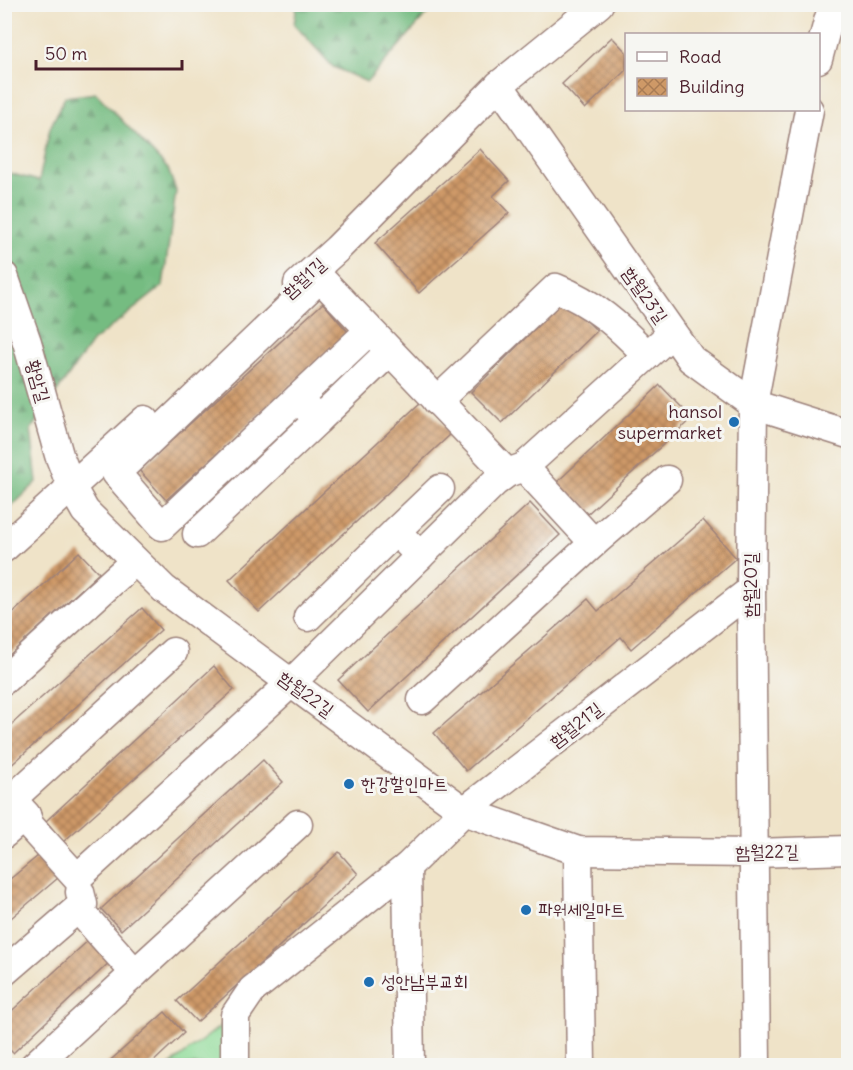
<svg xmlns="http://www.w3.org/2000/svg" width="853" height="1070" font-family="Delius,'Poor Story',sans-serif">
  <defs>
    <pattern id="forest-firs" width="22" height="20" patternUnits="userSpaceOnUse" patternTransform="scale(1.5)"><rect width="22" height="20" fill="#74bc81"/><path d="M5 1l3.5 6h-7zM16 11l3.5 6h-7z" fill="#61986a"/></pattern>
    <pattern id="building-cross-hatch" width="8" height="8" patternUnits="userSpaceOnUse" patternTransform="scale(1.5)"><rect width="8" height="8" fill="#ce9967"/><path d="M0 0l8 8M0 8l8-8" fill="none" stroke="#a97c55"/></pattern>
  </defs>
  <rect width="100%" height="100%" fill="#f6f6f2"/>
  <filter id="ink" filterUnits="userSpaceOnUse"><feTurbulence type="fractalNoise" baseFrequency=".0167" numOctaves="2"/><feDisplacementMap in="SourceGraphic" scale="12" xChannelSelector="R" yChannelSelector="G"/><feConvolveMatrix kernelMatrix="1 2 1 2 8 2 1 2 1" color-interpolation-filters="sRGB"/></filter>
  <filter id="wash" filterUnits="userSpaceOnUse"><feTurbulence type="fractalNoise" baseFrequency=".008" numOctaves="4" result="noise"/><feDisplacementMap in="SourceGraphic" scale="24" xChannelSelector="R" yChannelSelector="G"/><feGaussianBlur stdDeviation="1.35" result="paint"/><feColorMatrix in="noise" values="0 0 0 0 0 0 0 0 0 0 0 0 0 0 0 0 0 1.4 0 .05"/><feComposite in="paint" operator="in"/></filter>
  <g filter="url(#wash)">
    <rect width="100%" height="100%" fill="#efe3c8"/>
    <!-- forest -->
    <g fill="url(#forest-firs)" stroke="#5f6e56" stroke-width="1.5">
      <path d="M297,5V4L435,5L367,82L333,67L294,24Z"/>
      <path d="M96,93L168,169L176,191L163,286L92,342L31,429L37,482L5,513V172L39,181L50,128L65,97Z"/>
    </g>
    <!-- park -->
    <path fill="#90dc99" stroke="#6d7e62" stroke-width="1.5" d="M235,1015V1065H170Z"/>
    <g id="blocks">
      <!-- building -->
      <g fill="url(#building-cross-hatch)">
        <path d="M612,37L626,52V70L585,109L562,84Z"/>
        <path d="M480,149L509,181L493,196L509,213L419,293L375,243Z"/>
        <path d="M565,299L597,331L502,423L471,392Z"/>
        <path d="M323,303L349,333L166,500L139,470Z"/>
        <path d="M660,385L692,418L585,516L555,484Z"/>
        <path d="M421,402L451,434L259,612L229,580Z"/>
        <path d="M530,503L560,535L368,712L338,680Z"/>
        <path d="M703,520L736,558L631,649L621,637L466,771L434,733L588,599L598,611Z"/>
        <path d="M79,552L99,573L4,660V621Z"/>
        <path d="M142,608L161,630L7,769L4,731Z"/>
        <path d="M214,666L234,690L63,842L46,821Z"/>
        <path d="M263,760L283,782L121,930L101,909Z"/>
        <path d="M339,852L358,874L197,1022L177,1001Z"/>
        <path d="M38,856L58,878L4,924V884Z"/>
        <path d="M92,937L113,959L13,1053L4,1044V1018Z"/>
        <path d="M165,1012L184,1033L149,1066H104Z"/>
      </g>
    </g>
  </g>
  <g filter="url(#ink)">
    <use href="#blocks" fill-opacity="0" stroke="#9c817a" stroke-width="1.5"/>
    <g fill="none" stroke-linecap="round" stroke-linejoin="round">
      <!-- minor casing -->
      <g stroke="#9c817a" stroke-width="31">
        <g id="minor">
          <path d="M818,59L829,18L839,4"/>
          <path d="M499,85L691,359L753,404L848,434"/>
          <path d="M4,276L27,342L59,455L71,486L85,511L164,589L464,811L578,851L756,853L848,850"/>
          <path d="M298,284L337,249L499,85L599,4"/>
          <path d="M369,331L162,526L116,473L320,278L507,473"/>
          <path d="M437,401L556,288C594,303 619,326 647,355"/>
          <path d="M318,420L389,352"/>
          <path d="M524,467L594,543L667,480"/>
          <path d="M396,531L440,489"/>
          <path d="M197,534L318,420L298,398"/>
          <path d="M4,548L145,420"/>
          <path d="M308,617L396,531L420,556"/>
          <path d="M4,680L135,561"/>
          <path d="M422,700L594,543"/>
          <path d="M4,791L12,799L173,652"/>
          <path d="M12,799L26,815L30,826L77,878L291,683L495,482L507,473L524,467L672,333"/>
          <path d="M4,834L26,815"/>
          <path d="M578,851L581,1066"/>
          <path d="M407,867L410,1066"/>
          <path d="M78,909L135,973L298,824"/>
          <path d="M4,972L83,904L80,892"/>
          <path d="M34,1066L135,973"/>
          <path d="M235,1066V1015L252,990L407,867L464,811L751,590"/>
          <path d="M756,1066L751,590L753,404L809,110"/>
        </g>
      </g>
      <!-- minor -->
      <use href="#minor" stroke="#fff" stroke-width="28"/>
    </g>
  </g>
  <!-- markers -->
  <g fill="#1f6fb2" stroke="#f6f6f2" stroke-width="2">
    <circle cx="734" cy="422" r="6"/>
    <circle cx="349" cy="784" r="6"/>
    <circle cx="526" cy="910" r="6"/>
    <circle cx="369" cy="982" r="6"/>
  </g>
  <g text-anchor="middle" stroke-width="6" stroke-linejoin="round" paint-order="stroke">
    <!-- street labels -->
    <g font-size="18" fill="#4a1f2b" stroke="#f6f6f2">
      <text transform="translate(304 278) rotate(-42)" y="6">함월1길</text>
      <text transform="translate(645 295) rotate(55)" y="6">함월23길</text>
      <text transform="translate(38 381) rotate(74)" y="6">황암길</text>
      <text transform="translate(751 585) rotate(-90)" y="6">함월20길</text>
      <text transform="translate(306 694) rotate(36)" y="6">함월22길</text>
      <text transform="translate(576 725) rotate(-38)" y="6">함월21길</text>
      <text transform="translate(767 852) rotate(-1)" y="6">함월22길</text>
    </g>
    <!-- poi labels -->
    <g font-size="18" fill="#4a1f2b" stroke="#f6f6f2" text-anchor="start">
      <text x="722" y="418" text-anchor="end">hansol<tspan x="722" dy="21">supermarket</tspan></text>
      <text x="361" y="790">한강할인마트</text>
      <text x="538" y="916">파워세일마트</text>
      <text x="381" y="988">성안남부교회</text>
    </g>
  </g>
  <!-- margin -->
  <rect width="853" height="1070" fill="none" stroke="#f6f6f2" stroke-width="24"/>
  <!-- legend -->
  <rect x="625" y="33" width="195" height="78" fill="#f6f6f2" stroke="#b1a0a2" stroke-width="1.5"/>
  <rect x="637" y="52" width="30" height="9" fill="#ffffff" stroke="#b1a0a2" stroke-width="1.5"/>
  <text x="679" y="63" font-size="18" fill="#4a1f2b">Road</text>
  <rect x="637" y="78" width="30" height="18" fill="url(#building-cross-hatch)" stroke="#b1a0a2" stroke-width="1.5"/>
  <text x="679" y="93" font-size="18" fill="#4a1f2b">Building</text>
  <!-- scale -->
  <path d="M36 60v9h146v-9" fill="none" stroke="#4a1f2b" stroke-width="3"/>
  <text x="45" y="60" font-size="18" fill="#4a1f2b" stroke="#f6f6f2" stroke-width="4.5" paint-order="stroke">50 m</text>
</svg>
